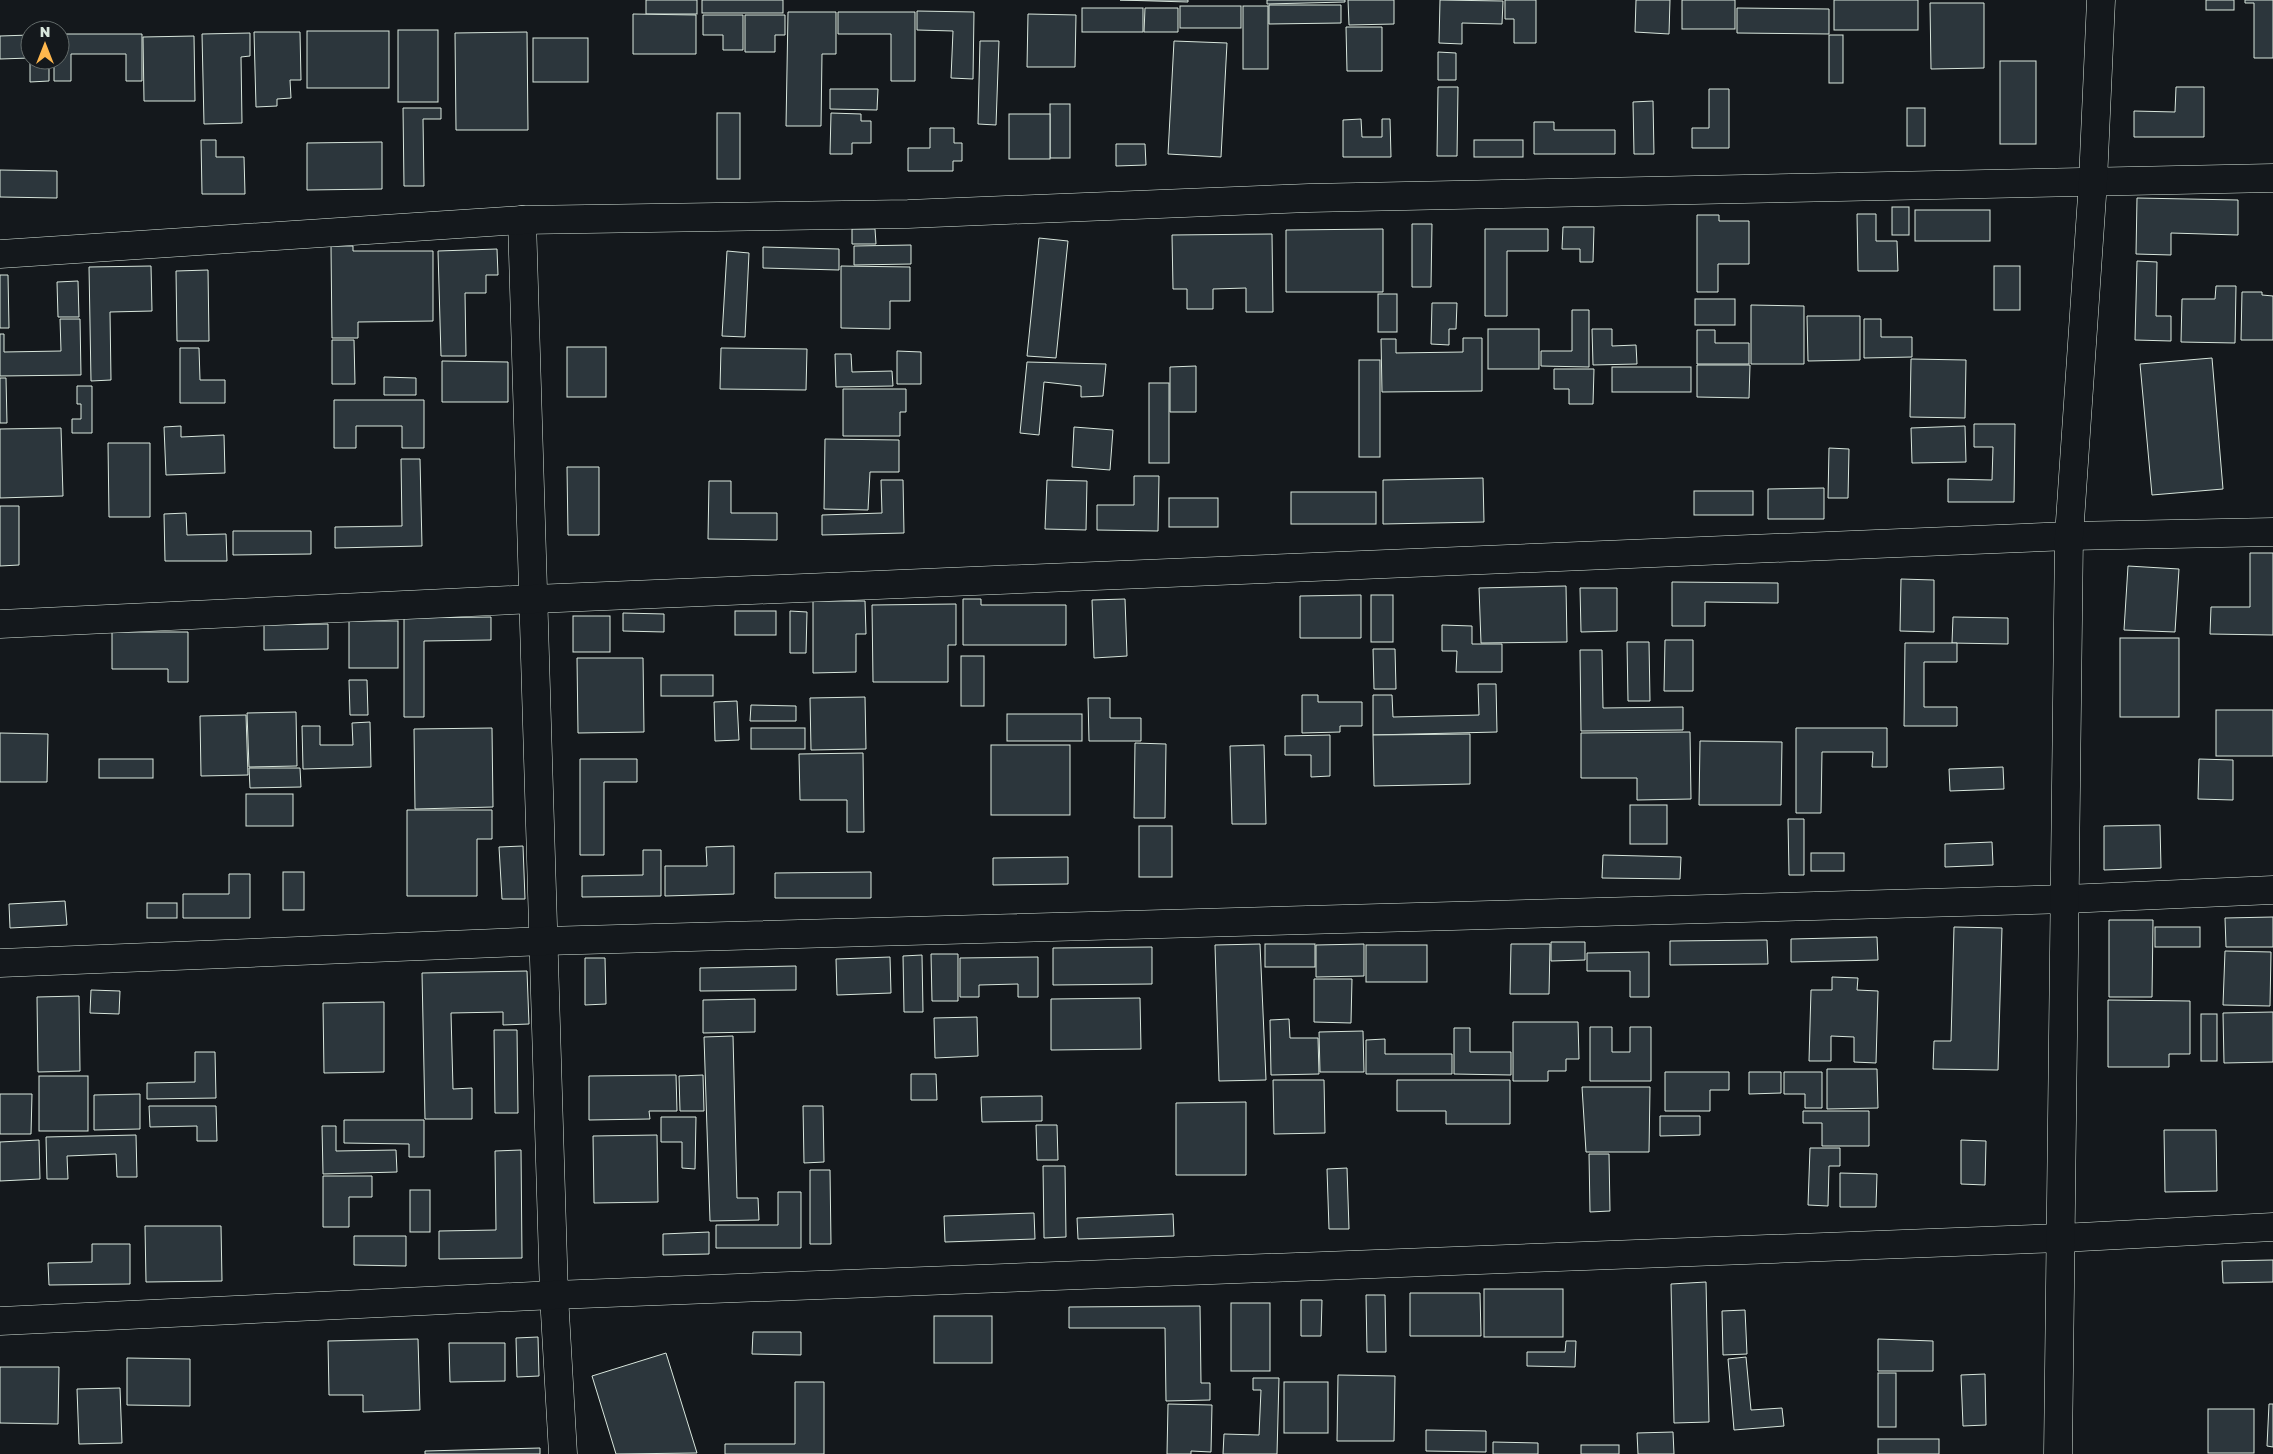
<svg xmlns="http://www.w3.org/2000/svg" width="2273" height="1454" font-family="'Golos Text',sans-serif">
  <rect width="100%" height="100%" fill="#14181c"/>
  <!-- building -->
  <g fill="#2c363c" stroke="#d8e6dc">
    <rect x="646" y="0" width="51" height="14"/>
    <rect x="702" y="0" width="81" height="13"/>
    <path d="M1120,0H1188V2Z"/>
    <path d="M1267,0H1345V2L1267,4Z"/>
    <path d="M1348,0H1394V24L1349,25Z"/>
    <path d="M1440,0L1503,1L1502,24L1462,23V44L1439,43Z"/>
    <path d="M1505,0H1536V43H1514V19H1505Z"/>
    <path d="M1636,0H1670L1669,34L1635,32Z"/>
    <rect x="1682" y="0" width="53" height="29"/>
    <rect x="1834" y="0" width="84" height="30"/>
    <rect x="2206" y="0" width="28" height="10"/>
    <path d="M2245,0H2273V58H2254V3H2245Z"/>
    <path d="M1930,3H1984V68L1931,69Z"/>
    <path d="M1269,5H1341V23L1269,24Z"/>
    <rect x="1180" y="6" width="61" height="22"/>
    <rect x="1243" y="6" width="25" height="63"/>
    <rect x="1082" y="8" width="61" height="24"/>
    <path d="M1145,8H1178V32H1144Z"/>
    <path d="M1737,8L1829,9V34L1737,33Z"/>
    <path d="M917,11L974,12L973,79L951,78L953,31L917,30Z"/>
    <path d="M788,12H836V54H822L821,126H786Z"/>
    <path d="M838,12H915V81H891V34H838Z"/>
    <path d="M633,14L696,15V54H633Z"/>
    <path d="M1028,14L1076,15L1075,67H1027Z"/>
    <path d="M703,15H743V50H723V35H703Z"/>
    <path d="M745,15H785V35H775V52H745Z"/>
    <path d="M1346,27H1382V71H1347Z"/>
    <rect x="398" y="30" width="40" height="72"/>
    <rect x="307" y="31" width="82" height="57"/>
    <path d="M254,32H300L301,80H290L291,98L277,99V106L256,107Z"/>
    <path d="M527,32L528,130H456L455,33Z"/>
    <path d="M250,33V56L241,57L242,123L204,124L202,34Z"/>
    <path d="M60,34H142V81H126V54H71V81H54V60H60Z"/>
    <path d="M30,35V60H49V81L30,82V58L0,59V36Z"/>
    <rect x="1829" y="35" width="14" height="48"/>
    <path d="M194,36L195,101H144L143,37Z"/>
    <rect x="533" y="38" width="55" height="44"/>
    <path d="M980,41H999L996,125L978,124Z"/>
    <path d="M1174,41L1227,43L1221,157L1168,154Z"/>
    <path d="M1438,52L1456,53V80H1438Z"/>
    <rect x="2000" y="61" width="36" height="83"/>
    <path d="M1438,87H1458L1457,156H1437Z"/>
    <path d="M2176,87H2204V137H2134V111L2175,112Z"/>
    <path d="M830,89H878L877,110L830,109Z"/>
    <path d="M1709,89H1729V148H1692V128H1709Z"/>
    <path d="M1653,101L1654,154H1634L1633,102Z"/>
    <rect x="1050" y="104" width="20" height="54"/>
    <path d="M403,108H441V119H423L424,186H404Z"/>
    <rect x="1907" y="108" width="18" height="38"/>
    <rect x="717" y="113" width="23" height="66"/>
    <path d="M831,113L861,114V121H871V143H852V154H830Z"/>
    <rect x="1009" y="114" width="41" height="45"/>
    <path d="M1361,119L1362,137H1382V119H1390L1391,157H1343V120Z"/>
    <path d="M1534,122H1554V130H1615V154H1534Z"/>
    <path d="M930,128H954V143H962V161H953V171H908V148H930Z"/>
    <path d="M201,140H216V157H244L245,194H202Z"/>
    <rect x="1474" y="140" width="49" height="17"/>
    <path d="M382,142V189L307,190V143Z"/>
    <path d="M1116,144H1145L1146,165L1116,166Z"/>
    <path d="M0,170L57,171V198L0,197Z"/>
    <path d="M2137,198L2238,200V235L2171,233V255L2136,254Z"/>
    <rect x="1892" y="207" width="17" height="28"/>
    <rect x="1915" y="210" width="75" height="31"/>
    <path d="M1857,214H1876V241H1897L1898,271H1858Z"/>
    <path d="M1697,215H1719V221H1749V264H1718V292H1697Z"/>
    <path d="M1412,224H1432L1431,287H1412Z"/>
    <path d="M1563,227H1594L1593,262H1580V249H1562Z"/>
    <path d="M852,229H875L876,244H852Z"/>
    <path d="M1383,229V292H1286V230Z"/>
    <path d="M1485,229H1548V251H1507V316H1485Z"/>
    <path d="M1272,234L1273,312H1246V288L1213,289V309H1187V289H1173L1172,235Z"/>
    <path d="M1039,238L1068,241L1056,358L1027,356Z"/>
    <path d="M911,245V264L854,265V246Z"/>
    <path d="M331,246H353V251H433V321L358,322V338H332Z"/>
    <path d="M763,247L839,249V270L763,268Z"/>
    <path d="M497,249L498,275H486V293H465L466,356H441L438,251Z"/>
    <path d="M727,251L749,253L745,337L722,336Z"/>
    <path d="M2137,261L2157,262L2156,316H2171V341L2135,340Z"/>
    <path d="M151,266L152,311L110,312L111,380L91,381L89,267Z"/>
    <path d="M841,266L910,267V301H890V329L841,328Z"/>
    <rect x="1994" y="266" width="26" height="44"/>
    <path d="M208,270L209,341H177L176,271Z"/>
    <path d="M0,275H8L9,328H0Z"/>
    <path d="M78,281L79,317H58L57,282Z"/>
    <path d="M2216,286H2236L2235,343L2181,342L2182,299H2215Z"/>
    <path d="M2242,292H2262V295L2273,296V340H2241Z"/>
    <rect x="1378" y="294" width="19" height="38"/>
    <rect x="1695" y="299" width="40" height="26"/>
    <path d="M1432,303H1457L1456,329H1449V345L1431,344Z"/>
    <path d="M1751,305L1804,306V364H1751Z"/>
    <path d="M1572,310H1589V367L1541,366V351H1572Z"/>
    <path d="M1807,316H1860V360L1808,361Z"/>
    <path d="M60,319H80L81,375L0,376V334H4V352L61,351Z"/>
    <path d="M1864,319H1881V337H1912V357L1864,358Z"/>
    <rect x="1488" y="329" width="51" height="40"/>
    <path d="M1592,329H1612V346L1636,345L1637,364L1593,365Z"/>
    <path d="M1697,330H1715V343H1749V364H1697Z"/>
    <path d="M1463,338H1482V391L1382,392L1381,339H1396V353L1463,352Z"/>
    <path d="M332,340H354L355,384H332Z"/>
    <rect x="567" y="347" width="39" height="50"/>
    <path d="M180,348H199L200,380H225V403H180Z"/>
    <path d="M721,348L807,349L806,390L720,389Z"/>
    <path d="M897,351L921,352V384H897Z"/>
    <path d="M835,354H851L852,372L892,371L893,386L836,387Z"/>
    <path d="M2212,358L2223,489L2152,495L2140,364Z"/>
    <path d="M1911,359L1966,360L1965,418L1910,417Z"/>
    <rect x="1359" y="360" width="21" height="97"/>
    <path d="M442,361L508,362V402H442Z"/>
    <path d="M1027,362L1106,364L1103,396L1081,397V386L1044,382L1039,435L1020,433Z"/>
    <path d="M1697,365H1750L1749,398L1697,397Z"/>
    <path d="M1196,366V412H1170V367Z"/>
    <rect x="1612" y="367" width="79" height="25"/>
    <path d="M1554,369H1594L1593,404H1569V389H1554Z"/>
    <path d="M384,377L416,378V395H384Z"/>
    <path d="M0,378H6L7,423H0Z"/>
    <rect x="1149" y="383" width="20" height="80"/>
    <path d="M77,386H92V433H72V419H81V404H77Z"/>
    <path d="M843,389H906V412H900V436H843Z"/>
    <path d="M334,400H424V448H402V426H356V448H334Z"/>
    <path d="M1974,424H2015L2014,502H1948V479L1992,480L1993,447H1974Z"/>
    <path d="M181,426V437L224,435L225,473L166,475L164,427Z"/>
    <path d="M1965,426L1966,462L1912,463L1911,428Z"/>
    <path d="M1074,427L1113,430L1110,470L1072,467Z"/>
    <path d="M61,428L63,496L0,498V429Z"/>
    <path d="M825,439L899,440V472H870L868,510L824,509Z"/>
    <path d="M108,443H150V517H109Z"/>
    <path d="M1829,448L1849,449L1848,498H1828Z"/>
    <path d="M401,459H420L422,546L335,548V527L402,526Z"/>
    <path d="M567,467H599V535H568Z"/>
    <path d="M1134,476H1159L1158,531L1097,530V505H1134Z"/>
    <path d="M1483,478L1484,522L1383,524V480Z"/>
    <path d="M881,480H903L904,533L822,535V515L882,513Z"/>
    <path d="M1047,480L1087,481L1086,530L1045,529Z"/>
    <path d="M709,481H731V513H777V540L708,539Z"/>
    <path d="M1824,488V519H1768V489Z"/>
    <rect x="1694" y="491" width="59" height="24"/>
    <rect x="1291" y="492" width="85" height="32"/>
    <rect x="1169" y="498" width="49" height="29"/>
    <path d="M0,506H19V565L0,566Z"/>
    <path d="M186,513L187,535L226,534L227,561H165L164,514Z"/>
    <path d="M233,531H311V554L233,555Z"/>
    <path d="M2250,553H2273V635L2210,634L2211,607H2250Z"/>
    <path d="M2128,566L2179,569L2175,632L2124,630Z"/>
    <path d="M1901,579L1934,580V632L1900,631Z"/>
    <path d="M1672,582L1778,583V603L1705,602V626H1672Z"/>
    <path d="M1566,586L1567,642L1481,643L1479,588Z"/>
    <path d="M1580,588H1617V631L1581,632Z"/>
    <path d="M1361,595V638H1300V596Z"/>
    <rect x="1371" y="595" width="22" height="47"/>
    <path d="M963,599H981V605H1066V645H963Z"/>
    <path d="M1125,599L1127,656L1094,658L1092,600Z"/>
    <path d="M813,601H865L866,634H856V672L813,673Z"/>
    <path d="M956,604V645H948V682H873L872,605Z"/>
    <rect x="735" y="611" width="41" height="24"/>
    <path d="M790,611L807,612L806,653H790Z"/>
    <path d="M623,613L664,614V632L623,631Z"/>
    <rect x="573" y="616" width="37" height="36"/>
    <path d="M491,617V640L424,641V717H404V618Z"/>
    <path d="M1953,617L2008,618V644L1952,643Z"/>
    <rect x="349" y="621" width="49" height="47"/>
    <path d="M328,624V649L264,650V625Z"/>
    <path d="M1442,625L1472,626V644H1502V672H1456L1457,651H1442Z"/>
    <path d="M112,632H188V682H168V669H112Z"/>
    <rect x="2120" y="638" width="59" height="79"/>
    <path d="M1665,640H1693V691H1664Z"/>
    <path d="M1627,642H1649L1650,701H1628Z"/>
    <path d="M1905,643H1957V662H1924V707H1957V726H1904Z"/>
    <path d="M1373,649H1395L1396,689H1374Z"/>
    <path d="M1580,650H1602L1603,708L1683,707V730L1581,731Z"/>
    <rect x="961" y="656" width="23" height="50"/>
    <path d="M577,658H643L644,732L578,733Z"/>
    <rect x="661" y="675" width="52" height="21"/>
    <path d="M349,680H367L368,715H350Z"/>
    <path d="M1478,684H1496L1497,732L1373,735V695H1392L1393,717L1479,715Z"/>
    <path d="M1302,695H1318V702H1362V726H1340V732L1302,733Z"/>
    <path d="M865,697L866,749L811,750L810,698Z"/>
    <path d="M1088,698H1110V718H1141V741H1089Z"/>
    <path d="M737,701L739,740L715,741L714,702Z"/>
    <path d="M751,705L796,706V721H750Z"/>
    <rect x="2216" y="710" width="57" height="46"/>
    <path d="M296,712L297,766L249,767L247,713Z"/>
    <rect x="1007" y="714" width="75" height="27"/>
    <path d="M246,715L248,775L201,776L200,716Z"/>
    <path d="M370,722L371,767L303,769L302,726H320V745H353L352,723Z"/>
    <path d="M492,728L493,807L415,809L414,729Z"/>
    <rect x="751" y="728" width="54" height="21"/>
    <path d="M1796,728H1887V767H1872L1873,752H1822L1821,813H1796Z"/>
    <path d="M1690,732L1691,799L1637,800V778H1581V733Z"/>
    <path d="M0,733L48,734L47,782H0Z"/>
    <path d="M1470,734V784L1374,786L1373,735Z"/>
    <path d="M1330,735V776L1311,777V755H1285V736Z"/>
    <path d="M1700,741L1782,742L1781,805H1699Z"/>
    <path d="M1135,743L1166,744L1165,818H1134Z"/>
    <rect x="991" y="745" width="79" height="70"/>
    <path d="M1264,745L1266,824H1232L1230,746Z"/>
    <path d="M863,753L864,832H847V800H800L799,754Z"/>
    <rect x="99" y="759" width="54" height="19"/>
    <path d="M580,759H637V782H604V855H580Z"/>
    <path d="M2199,759L2233,760V800L2198,799Z"/>
    <path d="M2003,767L2004,789L1950,791L1949,769Z"/>
    <path d="M249,768H300L301,787L250,788Z"/>
    <rect x="246" y="794" width="47" height="32"/>
    <rect x="1630" y="805" width="37" height="39"/>
    <path d="M407,810H492V839H477V896H407Z"/>
    <path d="M1788,819H1804V875H1789Z"/>
    <path d="M2160,825L2161,868L2104,870V826Z"/>
    <rect x="1139" y="826" width="33" height="51"/>
    <path d="M1992,842L1993,865L1945,867V844Z"/>
    <path d="M523,846L525,899H502L499,847Z"/>
    <path d="M734,846V894L665,896V866H707L706,847Z"/>
    <path d="M643,850H661V896L582,897V876L643,875Z"/>
    <rect x="1811" y="853" width="33" height="18"/>
    <path d="M1603,855L1681,857L1680,879L1602,878Z"/>
    <path d="M1068,857V884L993,885V858Z"/>
    <rect x="283" y="872" width="21" height="38"/>
    <path d="M871,872V898H775V873Z"/>
    <path d="M229,874H250V918H183V894H229Z"/>
    <path d="M65,901L67,925L10,928L9,904Z"/>
    <rect x="147" y="903" width="30" height="15"/>
    <path d="M2273,917V947H2226L2225,918Z"/>
    <path d="M2109,920H2153L2152,997H2109Z"/>
    <path d="M1954,927L2002,928L1998,1070L1933,1069L1934,1041H1951Z"/>
    <rect x="2155" y="927" width="45" height="20"/>
    <path d="M1877,937L1878,960L1791,962V939Z"/>
    <path d="M1767,940L1768,964L1670,965V941Z"/>
    <path d="M1551,942H1585V960L1551,961Z"/>
    <path d="M1260,944L1266,1080L1219,1081L1215,945Z"/>
    <rect x="1265" y="944" width="50" height="23"/>
    <path d="M1364,944V976L1316,977V945Z"/>
    <path d="M1511,944H1550L1549,994H1510Z"/>
    <rect x="1366" y="945" width="61" height="37"/>
    <path d="M1152,947V984L1053,985V948Z"/>
    <path d="M2225,951L2271,952L2270,1006L2223,1005Z"/>
    <path d="M1649,952V997H1630V971H1587V953Z"/>
    <path d="M931,954H958V1001H932Z"/>
    <path d="M922,955L923,1012H904L903,956Z"/>
    <path d="M890,957L891,993L837,995L836,959Z"/>
    <path d="M1038,957V997H1018V984L979,985V997H960V958Z"/>
    <path d="M585,958H605L606,1004L585,1005Z"/>
    <path d="M796,966V990L700,991V968Z"/>
    <path d="M527,971L529,1024L503,1025V1012L451,1013L453,1089L472,1088V1119H425L422,973Z"/>
    <path d="M1832,977L1858,978L1857,990L1878,991L1876,1063L1854,1062V1037L1831,1036V1061H1809L1811,990H1832Z"/>
    <path d="M1314,979H1352L1351,1023L1314,1022Z"/>
    <path d="M91,990L120,991L119,1014L90,1013Z"/>
    <path d="M79,996L80,1071L38,1072L37,997Z"/>
    <path d="M1140,998L1141,1049L1051,1050V999Z"/>
    <path d="M755,999V1032L703,1033V1000Z"/>
    <path d="M2108,1000L2190,1001V1054H2169V1067H2108Z"/>
    <path d="M384,1002V1072L324,1073L323,1003Z"/>
    <path d="M2273,1012V1062L2224,1063L2223,1013Z"/>
    <rect x="2201" y="1014" width="16" height="47"/>
    <path d="M977,1017L978,1056L935,1058L934,1018Z"/>
    <path d="M1289,1019L1290,1038H1318L1319,1074L1271,1075L1270,1020Z"/>
    <path d="M1513,1022H1578L1579,1059H1566V1071H1548V1081H1513Z"/>
    <path d="M1590,1027H1612V1052H1630V1027H1651V1081H1590Z"/>
    <path d="M1454,1028H1470V1052H1511V1075L1454,1074Z"/>
    <path d="M494,1030H517L518,1113H495Z"/>
    <path d="M1363,1031L1364,1072H1320L1319,1032Z"/>
    <path d="M733,1036L737,1198H758L759,1220L710,1221L704,1037Z"/>
    <path d="M1385,1039V1054H1452V1074H1366V1040Z"/>
    <path d="M195,1052H215L216,1098L147,1099V1083L195,1082Z"/>
    <path d="M1827,1069H1877L1878,1108L1827,1109Z"/>
    <path d="M1665,1072H1729V1090H1710V1111H1665Z"/>
    <path d="M1749,1072H1781V1093L1749,1094Z"/>
    <path d="M1784,1072H1822V1108H1805V1094H1784Z"/>
    <path d="M911,1074H936L937,1100H911Z"/>
    <path d="M676,1075L677,1111H649L650,1119L589,1120V1076Z"/>
    <path d="M703,1075L704,1111H680L679,1076Z"/>
    <rect x="39" y="1076" width="49" height="55"/>
    <path d="M1273,1080H1324L1325,1133L1274,1134Z"/>
    <path d="M1397,1080H1510V1124H1446V1111H1397Z"/>
    <path d="M1582,1087H1650L1649,1152H1586Z"/>
    <path d="M0,1094H32L31,1134H0Z"/>
    <path d="M140,1094V1129L94,1130V1095Z"/>
    <path d="M1042,1096V1121L982,1122L981,1097Z"/>
    <path d="M1246,1102V1175H1176V1103Z"/>
    <path d="M149,1106H216L217,1141H197V1126L150,1127Z"/>
    <path d="M803,1106H823L824,1162L804,1163Z"/>
    <path d="M1803,1111H1869V1146H1822V1123H1803Z"/>
    <path d="M1660,1116H1700V1135L1660,1136Z"/>
    <path d="M661,1117H696L695,1169L682,1168V1142H661Z"/>
    <path d="M344,1120H424V1157H409V1144L344,1143Z"/>
    <path d="M1036,1125H1057L1058,1160H1037Z"/>
    <path d="M322,1126H336V1151L396,1150L397,1172L323,1174Z"/>
    <path d="M2164,1130H2216L2217,1191L2165,1192Z"/>
    <path d="M136,1135L137,1177H117L116,1154L67,1156L68,1179H47L46,1137Z"/>
    <path d="M657,1135L658,1202L594,1203L593,1136Z"/>
    <path d="M39,1140L40,1179L0,1181V1142Z"/>
    <path d="M1961,1140L1986,1141L1985,1185L1961,1184Z"/>
    <path d="M1810,1148H1840V1166H1829L1828,1206L1808,1205Z"/>
    <path d="M521,1150L522,1258L439,1259V1231L496,1230L495,1151Z"/>
    <path d="M1589,1154H1609L1610,1211L1590,1212Z"/>
    <path d="M1043,1166H1065L1066,1237L1044,1238Z"/>
    <path d="M1347,1168L1349,1229H1329L1327,1169Z"/>
    <path d="M810,1170H830L831,1244H810Z"/>
    <path d="M1840,1173L1877,1174L1876,1207H1840Z"/>
    <path d="M323,1176H372V1197H349V1227H323Z"/>
    <rect x="410" y="1190" width="20" height="42"/>
    <path d="M778,1192H801V1248H716V1225H778Z"/>
    <path d="M1034,1213L1035,1239L945,1242L944,1216Z"/>
    <path d="M1173,1214L1174,1236L1078,1239L1077,1218Z"/>
    <path d="M145,1226H221L222,1281L146,1282Z"/>
    <path d="M709,1232V1254L663,1255V1234Z"/>
    <path d="M354,1236H406V1266L354,1265Z"/>
    <path d="M92,1244H130V1284L49,1285L48,1263L92,1262Z"/>
    <path d="M2273,1260V1282L2223,1283L2222,1261Z"/>
    <path d="M1706,1282L1709,1422L1674,1423L1671,1284Z"/>
    <rect x="1484" y="1289" width="79" height="48"/>
    <path d="M1410,1293H1480L1481,1336H1410Z"/>
    <path d="M1366,1295H1385L1386,1352H1367Z"/>
    <path d="M1301,1300H1322L1321,1336H1301Z"/>
    <rect x="1231" y="1303" width="39" height="68"/>
    <path d="M1200,1306L1201,1383H1210V1400L1166,1401L1165,1328H1069V1307Z"/>
    <path d="M1745,1310L1747,1354L1723,1355L1722,1311Z"/>
    <rect x="934" y="1316" width="58" height="47"/>
    <path d="M753,1332H801V1355L752,1354Z"/>
    <path d="M538,1337L539,1376L517,1377L516,1338Z"/>
    <path d="M418,1339L420,1410L363,1412V1395H329L328,1341Z"/>
    <path d="M1878,1339L1933,1341V1371H1878Z"/>
    <path d="M1566,1341H1576L1575,1367L1527,1366V1352H1565Z"/>
    <path d="M449,1343H505V1381L450,1382Z"/>
    <path d="M666,1353L697,1453L616,1454L592,1376Z"/>
    <path d="M1746,1357L1751,1410L1782,1408L1784,1426L1734,1430L1728,1359Z"/>
    <path d="M127,1358L190,1359V1406L127,1405Z"/>
    <path d="M0,1367H59L58,1424L0,1423Z"/>
    <rect x="1878" y="1373" width="18" height="54"/>
    <path d="M1985,1374L1986,1425L1963,1426L1961,1375Z"/>
    <path d="M1338,1375L1395,1376L1394,1441H1337Z"/>
    <path d="M1253,1378H1279L1277,1454H1223L1224,1434L1259,1435L1261,1390H1253Z"/>
    <path d="M795,1382H824V1454H725V1444H795Z"/>
    <rect x="1284" y="1382" width="44" height="51"/>
    <path d="M120,1388L122,1443L79,1444L77,1389Z"/>
    <path d="M1168,1404L1212,1405L1211,1452L1191,1451V1454H1167Z"/>
    <path d="M2269,1404H2273V1447L2267,1446Z"/>
    <rect x="2208" y="1409" width="46" height="44"/>
    <path d="M1426,1430L1486,1431V1452L1426,1451Z"/>
    <path d="M1673,1432L1674,1454H1638L1637,1433Z"/>
    <rect x="1878" y="1439" width="61" height="15"/>
    <path d="M1493,1442L1538,1443V1454H1493Z"/>
    <rect x="1581" y="1445" width="38" height="9"/>
    <path d="M540,1448V1454H425V1451Z"/>
  </g>
  <g fill="none" stroke-linecap="round" stroke-linejoin="round">
    <!-- minor casing -->
    <g stroke="#d8e6dc" stroke-width="29">
      <g id="minor">
        <path d="M522,220L554,1295L563,1454"/>
        <path d="M0,254L522,220L908,214L1309,198L2273,178"/>
        <path d="M0,624L534,599L2069,536L2273,532"/>
        <path d="M0,963L545,941L2066,899L2273,890"/>
        <path d="M0,1321L554,1295L2061,1238L2273,1227"/>
        <path d="M2058,1454L2069,536L2093,181L2101,0"/>
      </g>
    </g>
    <!-- minor -->
    <use href="#minor" stroke="#14181c" stroke-width="28"/>
  </g>
  <!-- north arrow -->
  <g transform="translate(45 45)"><circle r="24" fill="#14181c" stroke="#626a69"/>
  <path d="M0-4L9 19L0 12L-9 19Z" fill="#ffb74d"/>
  <text y="-8" font-size="14" font-weight="bold" text-anchor="middle" fill="#d8e6dc">N</text>
  </g>
</svg>
